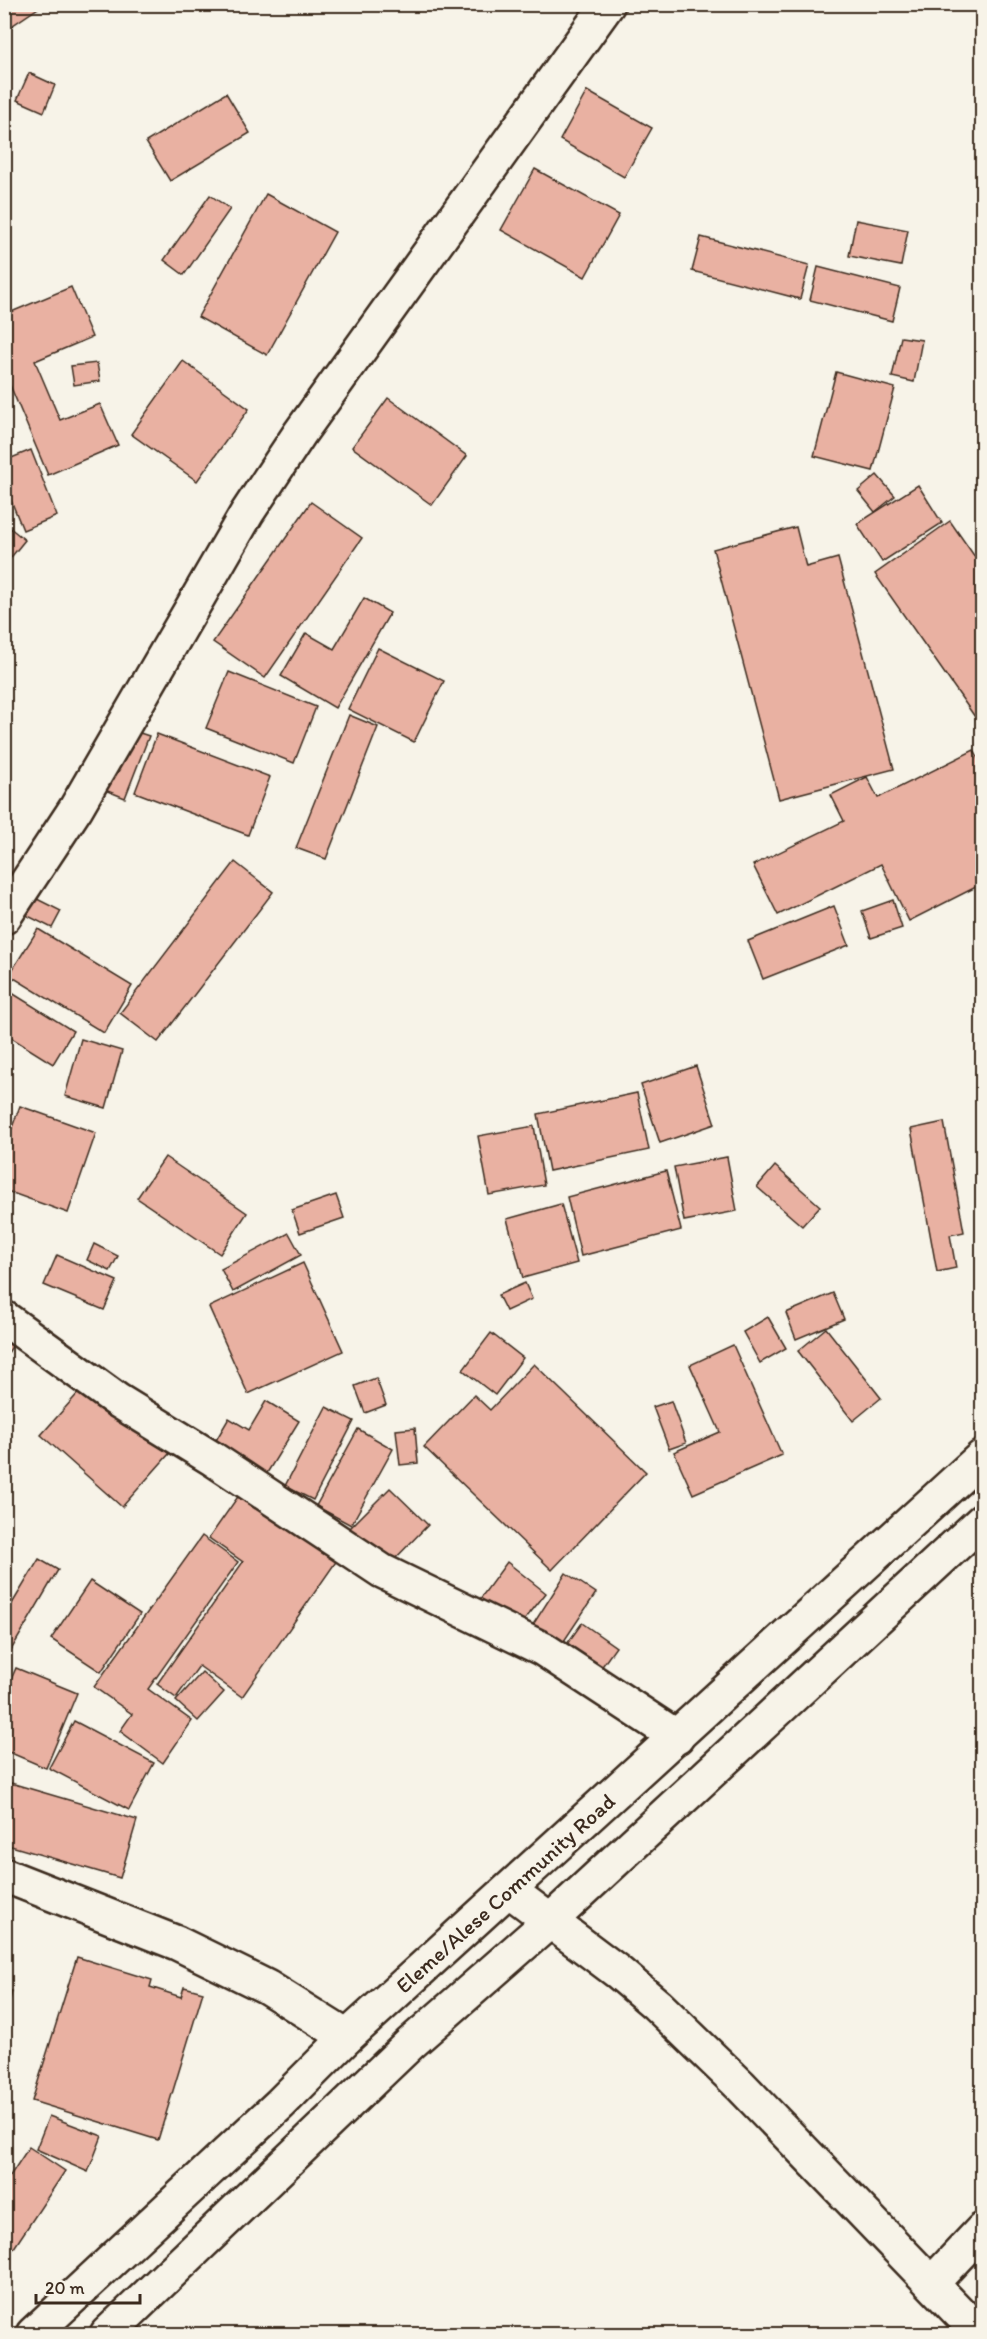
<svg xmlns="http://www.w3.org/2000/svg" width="987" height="2339" font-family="Itim,sans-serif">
  <rect width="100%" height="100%" fill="#f7f3e8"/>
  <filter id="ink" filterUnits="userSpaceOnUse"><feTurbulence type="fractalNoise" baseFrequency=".0167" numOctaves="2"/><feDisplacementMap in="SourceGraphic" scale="12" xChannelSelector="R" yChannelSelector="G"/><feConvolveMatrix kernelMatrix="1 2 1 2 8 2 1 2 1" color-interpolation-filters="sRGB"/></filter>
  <g filter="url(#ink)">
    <!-- building -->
    <g fill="#e9b1a2" stroke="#3b2a1e" stroke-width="1.5">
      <path d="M4,4H44L4,31Z"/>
      <path d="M29,73L55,85L44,112L17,100Z"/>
      <path d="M587,91L652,128L624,177L560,140Z"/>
      <path d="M226,93L250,133L170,181L146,142Z"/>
      <path d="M535,169L619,215L585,277L501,230Z"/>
      <path d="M266,194L335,232L267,355L198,317Z"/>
      <path d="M210,195L230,209L184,275L164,260Z"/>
      <path d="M856,220L908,230L901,266L849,256Z"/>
      <path d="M701,237L809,265L800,299L692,271Z"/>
      <path d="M818,267L900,288L892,321L810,300Z"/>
      <path d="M71,287L92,337L35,361L60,420L100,404L118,445L48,475L4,371V315Z"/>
      <path d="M901,337L922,340L914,382L892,377Z"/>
      <path d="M183,361L249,409L197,481L131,434Z"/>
      <path d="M97,363L100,381L74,385L71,366Z"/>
      <path d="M836,372L895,388L873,471L814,456Z"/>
      <path d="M388,398L467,456L432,505L352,447Z"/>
      <path d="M31,450L57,516L23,530L4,483V461Z"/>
      <path d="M877,475L895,496L875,512L858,491Z"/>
      <path d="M918,485L942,523L882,562L857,524Z"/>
      <path d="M311,502L362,538L265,678L213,642Z"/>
      <path d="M950,521L982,567V727L875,574Z"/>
      <path d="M4,523L25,540L4,566Z"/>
      <path d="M796,527L806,567L838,558L894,769L779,799L713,549Z"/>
      <path d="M364,598L390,613L335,708L281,676L306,633L334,649Z"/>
      <path d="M378,648L444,681L414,742L348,709Z"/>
      <path d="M229,672L316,707L294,763L206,728Z"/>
      <path d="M349,715L378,727L326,859L296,848Z"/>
      <path d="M128,729L149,736L125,798L105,790Z"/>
      <path d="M157,734L270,777L248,835L135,792Z"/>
      <path d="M974,750L982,767V884L909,921L881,864L778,915L753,865L844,821L831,795L867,777L878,798Z"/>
      <path d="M235,862L273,892L158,1042L120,1013Z"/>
      <path d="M33,897L61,911L52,928L24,914Z"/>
      <path d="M893,900L902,928L871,938L862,911Z"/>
      <path d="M834,906L849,945L763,979L748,941Z"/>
      <path d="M38,929L132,986L104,1033L9,975Z"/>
      <path d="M4,988L73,1031L53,1064L7,1035L4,1039Z"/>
      <path d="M81,1039L122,1051L106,1108L65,1096Z"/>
      <path d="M696,1066L715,1124L660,1143L641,1085Z"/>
      <path d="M637,1093L649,1150L549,1171L538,1114Z"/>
      <path d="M20,1106L96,1133L68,1213L4,1190V1149Z"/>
      <path d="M944,1122L964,1232L950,1235L956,1268L937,1272L911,1129Z"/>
      <path d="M534,1126L544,1185L489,1195L478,1136Z"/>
      <path d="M165,1157L247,1213L220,1254L137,1198Z"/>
      <path d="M727,1157L737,1211L684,1221L674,1167Z"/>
      <path d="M775,1166L820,1206L802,1226L757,1187Z"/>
      <path d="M666,1171L681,1230L581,1256L567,1197Z"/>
      <path d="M336,1195L344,1218L300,1233L292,1210Z"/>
      <path d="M561,1204L577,1263L523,1278L507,1219Z"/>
      <path d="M289,1233L301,1255L233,1292L221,1269Z"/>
      <path d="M94,1244L118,1256L110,1271L87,1260Z"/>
      <path d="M57,1255L117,1281L104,1310L44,1285Z"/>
      <path d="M303,1263L343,1351L248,1394L209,1307Z"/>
      <path d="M525,1283L532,1299L506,1311L498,1295Z"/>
      <path d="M833,1293L844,1319L796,1339L786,1313Z"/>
      <path d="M768,1317L786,1348L760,1363L743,1332Z"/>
      <path d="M826,1328L881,1398L853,1421L798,1351Z"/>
      <path d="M4,1331L17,1339L4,1359Z"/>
      <path d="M491,1333L523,1358L495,1395L463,1370Z"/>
      <path d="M733,1345L782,1455L693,1494L674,1452L720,1432L690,1365Z"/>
      <path d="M534,1364L646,1472L552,1570L424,1447L474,1395L490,1410Z"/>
      <path d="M376,1378L386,1405L365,1413L355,1386Z"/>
      <path d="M88,1382L169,1454L122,1507L41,1435Z"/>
      <path d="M266,1401L299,1421L264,1478L212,1447L229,1418L249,1430Z"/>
      <path d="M671,1401L686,1443L669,1449L653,1407Z"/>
      <path d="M326,1407L354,1421L313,1500L285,1486Z"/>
      <path d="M415,1428L418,1463L400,1465L396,1430Z"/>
      <path d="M358,1429L393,1449L351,1525L316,1506Z"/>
      <path d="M244,1488L340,1556L242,1697L199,1666L176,1698L157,1684L243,1562L209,1538Z"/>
      <path d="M390,1488L428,1525L387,1567L349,1529Z"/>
      <path d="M202,1536L238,1562L148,1689L192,1721L163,1763L120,1731L132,1714L94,1687Z"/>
      <path d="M39,1559L58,1570L4,1662V1617Z"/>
      <path d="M507,1562L546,1593L515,1632L477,1603Z"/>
      <path d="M566,1573L596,1593L556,1653L527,1634Z"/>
      <path d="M90,1581L140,1614L101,1672L51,1639Z"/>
      <path d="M582,1623L616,1647L593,1679L559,1655Z"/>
      <path d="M16,1668L77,1693L46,1768L4,1750V1695Z"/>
      <path d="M202,1672L224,1692L198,1721L176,1701Z"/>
      <path d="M74,1721L154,1763L129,1810L49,1768Z"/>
      <path d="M4,1781L137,1820L120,1878L4,1844Z"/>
      <path d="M77,1957L152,1980L150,1987L181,1997L184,1987L203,1992L158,2140L32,2101Z"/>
      <path d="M4,1989L12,1991L4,2028Z"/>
      <path d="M49,2116L102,2136L88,2172L36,2149Z"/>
      <path d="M29,2147L65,2171L4,2263V2185Z"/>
    </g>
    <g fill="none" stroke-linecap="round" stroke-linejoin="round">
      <!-- street casing -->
      <g stroke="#3b2a1e" stroke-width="38">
        <g id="street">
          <path d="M4,917L76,808L247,513L300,433L608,4"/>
          <path d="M4,1318L117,1400L213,1459L382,1571L543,1649L677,1737"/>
          <path d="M509,1890L618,1972L657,2005L741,2086L980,2334"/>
          <path d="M932,2283L982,2230"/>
        </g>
      </g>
      <!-- secondary casing -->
      <g stroke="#3b2a1e" stroke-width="38">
        <path id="secondary" d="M4,1875L177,1943L267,1987L347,2037"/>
      </g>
      <!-- primary casing -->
      <g stroke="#3b2a1e" stroke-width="38">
        <g id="primary">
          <path d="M33,2334L280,2104L347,2037L982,1457"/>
          <path d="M107,2334L411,2043L550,1921L982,1521"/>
        </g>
      </g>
      <!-- street -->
      <use href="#street" stroke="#f7f3e8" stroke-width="33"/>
      <!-- secondary -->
      <use href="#secondary" stroke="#f7f3e8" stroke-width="33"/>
      <!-- primary -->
      <use href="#primary" stroke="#f7f3e8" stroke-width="33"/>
    </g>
  </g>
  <g text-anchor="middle" stroke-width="6" stroke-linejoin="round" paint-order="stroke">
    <!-- street labels -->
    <g font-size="22" fill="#3b2a1e" stroke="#f7f3e8">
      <text transform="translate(505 1893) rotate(-42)" y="8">Eleme/Alese Community Road</text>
    </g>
  </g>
  <!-- margin -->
  <rect width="987" height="2339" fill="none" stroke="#f7f3e8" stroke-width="24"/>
  <rect x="12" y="12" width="963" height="2315" fill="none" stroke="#3b2a1e" stroke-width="2" filter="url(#ink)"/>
  <!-- scale -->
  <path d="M36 2294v9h104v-9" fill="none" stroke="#3b2a1e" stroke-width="3"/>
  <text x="45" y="2294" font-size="18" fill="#3b2a1e" stroke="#f7f3e8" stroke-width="4.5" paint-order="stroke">20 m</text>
</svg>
